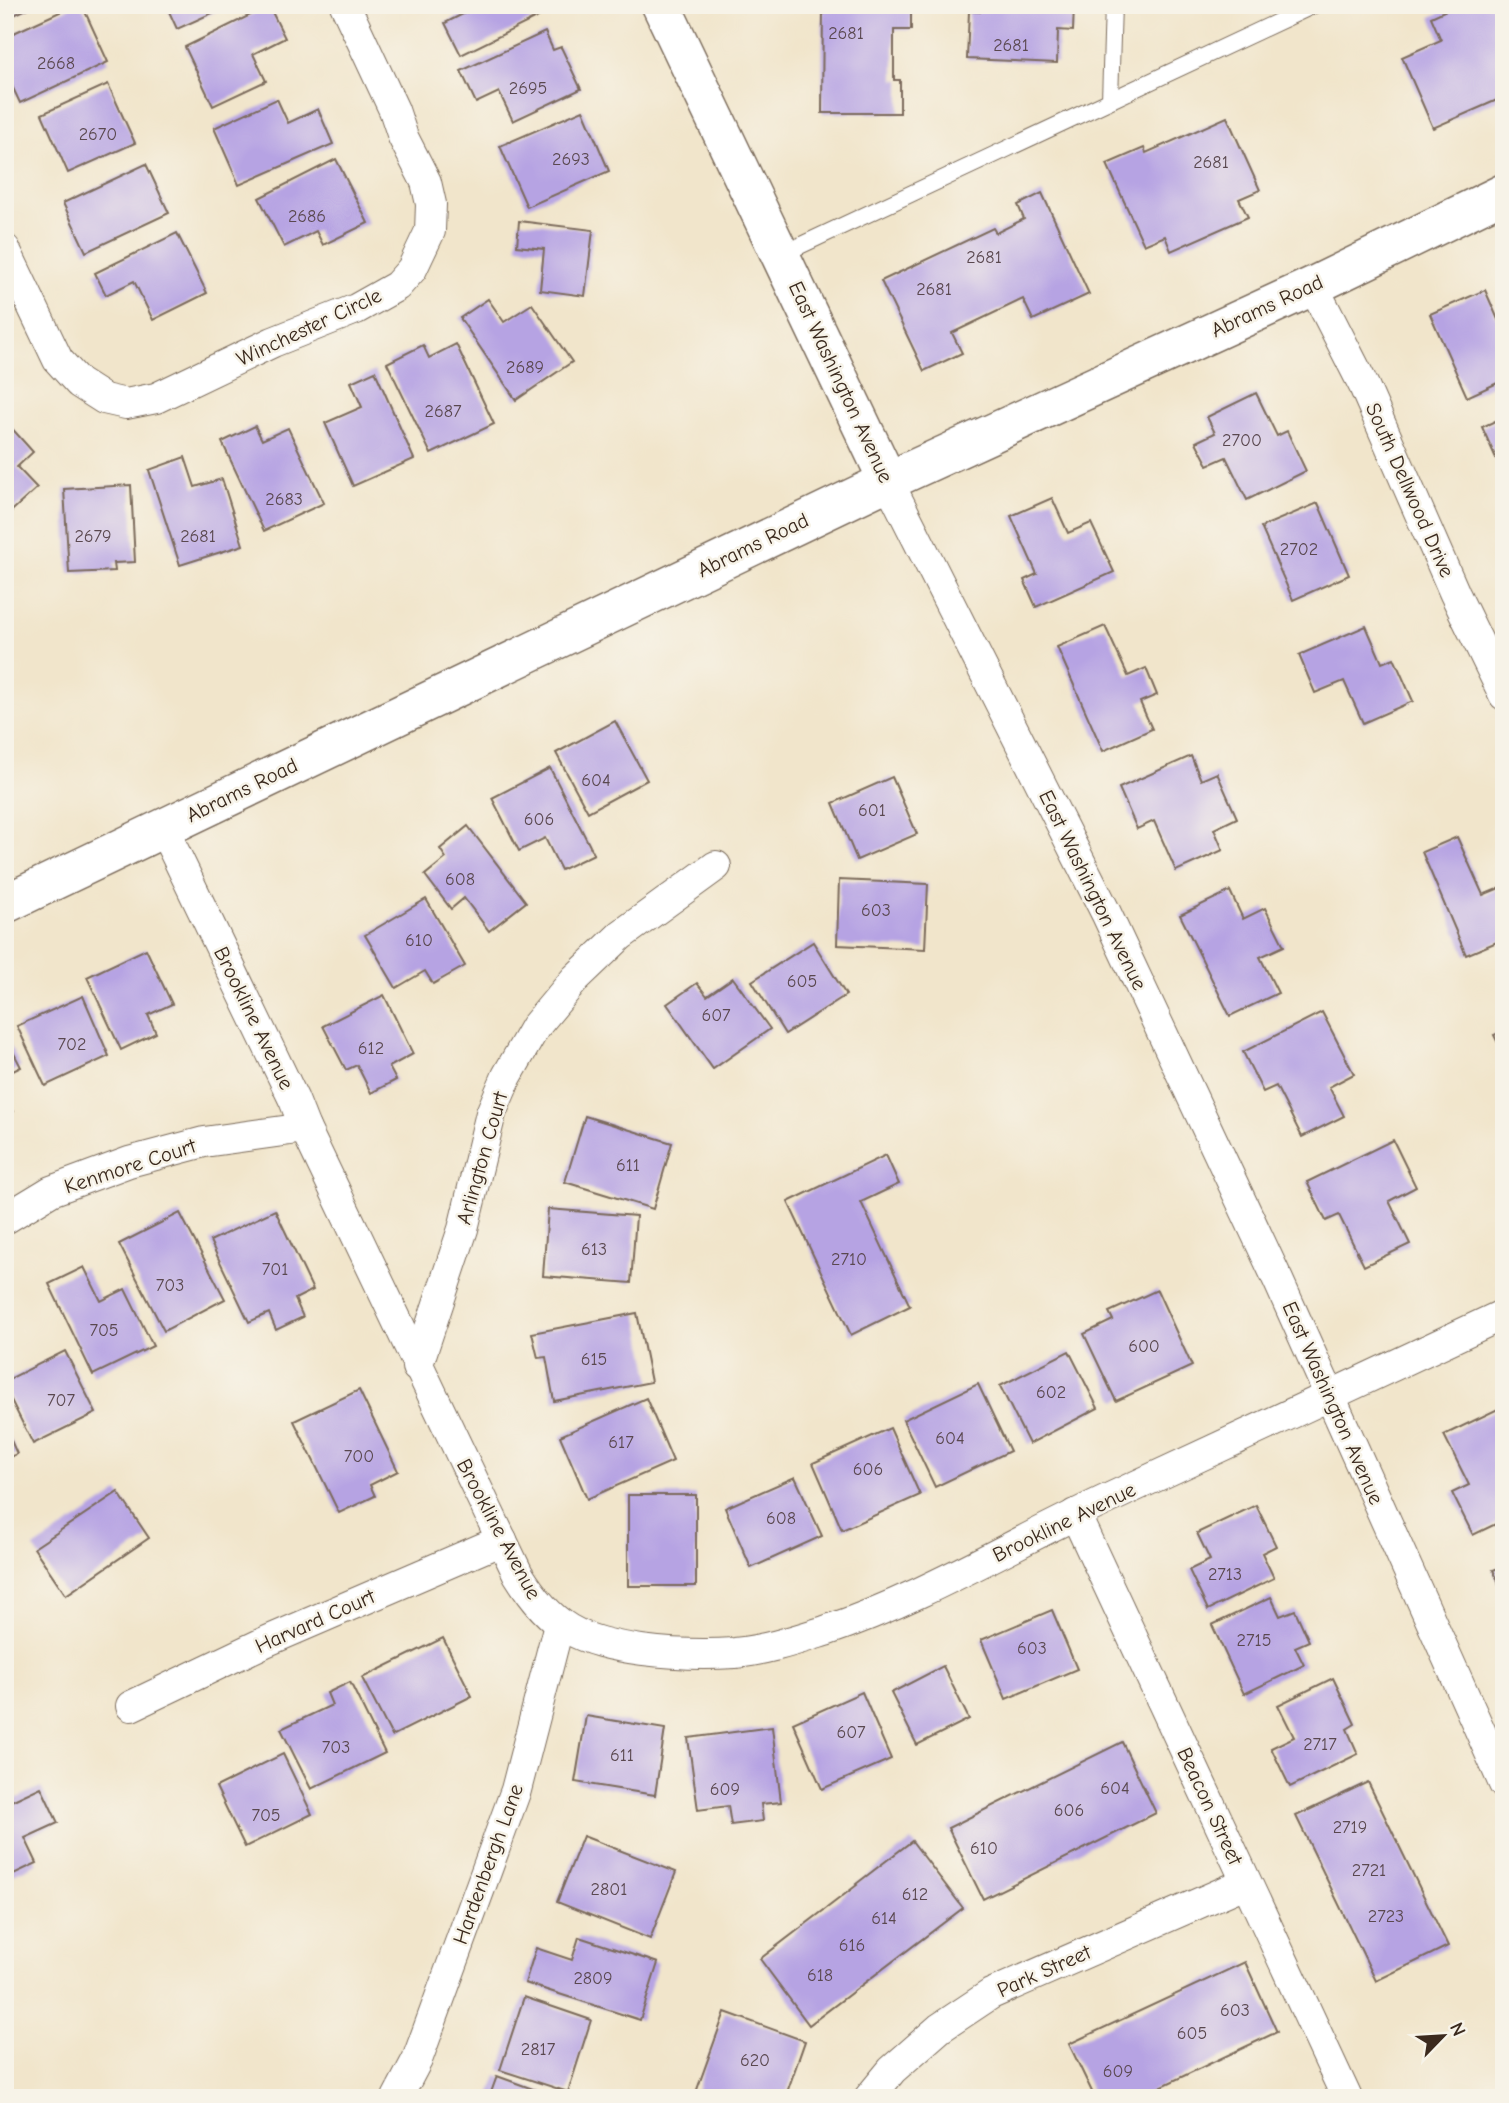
<svg xmlns="http://www.w3.org/2000/svg" width="1509" height="2103" font-family="'Comic Neue',sans-serif">
  <rect width="100%" height="100%" fill="#f7f3e8"/>
  <filter id="ink" filterUnits="userSpaceOnUse"><feTurbulence type="fractalNoise" baseFrequency=".0143" numOctaves="2"/><feDisplacementMap in="SourceGraphic" scale="14" xChannelSelector="R" yChannelSelector="G"/><feConvolveMatrix kernelMatrix="1 2 1 2 8 2 1 2 1" color-interpolation-filters="sRGB"/></filter>
  <filter id="wash" filterUnits="userSpaceOnUse"><feTurbulence type="fractalNoise" baseFrequency=".00686" numOctaves="4" result="noise"/><feDisplacementMap in="SourceGraphic" scale="28" xChannelSelector="R" yChannelSelector="G"/><feGaussianBlur stdDeviation="1.57" result="paint"/><feColorMatrix in="noise" values="0 0 0 0 0 0 0 0 0 0 0 0 0 0 0 0 0 1.4 0 .05"/><feComposite in="paint" operator="in"/></filter>
  <g filter="url(#wash)">
    <rect width="100%" height="100%" fill="#f1e5cb"/>
    <g id="blocks">
      <!-- building -->
      <g fill="#b6a3e3">
        <path d="M6,5H35L12,16Z"/>
        <path d="M75,5H82L108,62L20,103L5,71V37Z"/>
        <path d="M166,5H230L177,29Z"/>
        <path d="M463,5H532L538,17L461,55L445,23L467,12Z"/>
        <path d="M823,5H911V30H894V80H900V113H822Z"/>
        <path d="M980,5H1074L1073,31L1058,30L1057,63L967,59L969,11L980,12Z"/>
        <path d="M1457,5H1504V97L1433,128L1402,57L1441,40L1431,17Z"/>
        <path d="M269,6L285,38L253,54L266,81L213,106L185,47Z"/>
        <path d="M545,32L553,50L561,47L581,89L513,121L499,92L476,103L461,71Z"/>
        <path d="M108,84L135,143L68,173L42,114Z"/>
        <path d="M277,99L288,123L318,109L333,144L239,185L214,128Z"/>
        <path d="M583,110L609,171L527,207L500,146Z"/>
        <path d="M1227,117L1260,190L1239,199L1248,217L1171,251L1165,236L1144,245L1107,164L1144,148L1146,153Z"/>
        <path d="M336,159L368,223L323,245L316,231L284,247L259,198Z"/>
        <path d="M146,164L169,213L86,252L63,203Z"/>
        <path d="M1042,193L1089,294L1033,320L1023,299L952,333L962,353L924,371L881,281L993,228L996,233L1024,219L1018,205Z"/>
        <path d="M519,221L593,230L585,296L540,290L544,249L517,246Z"/>
        <path d="M177,233L207,293L153,320L134,281L106,295L95,273Z"/>
        <path d="M1485,290L1504,333V380L1467,397L1430,314Z"/>
        <path d="M488,299L504,322L532,304L572,362L516,400L460,318Z"/>
        <path d="M456,344L494,424L431,454L387,363L423,345L429,358Z"/>
        <path d="M375,371L414,459L353,486L325,423L362,407L351,382Z"/>
        <path d="M1256,393L1277,436L1287,431L1306,471L1247,500L1226,457L1208,465L1196,442L1215,433L1207,417Z"/>
        <path d="M1504,417V476L1482,427Z"/>
        <path d="M8,424L33,452L17,467L37,488L5,517V426Z"/>
        <path d="M255,426L262,440L288,428L324,503L264,531L222,442Z"/>
        <path d="M185,457L195,487L222,479L243,545L180,565L149,470Z"/>
        <path d="M131,485L135,562L114,563L115,571L69,573L64,489Z"/>
        <path d="M1052,498L1068,533L1091,523L1114,572L1036,607L1024,580L1037,574L1011,516Z"/>
        <path d="M1318,503L1349,575L1293,600L1261,527Z"/>
        <path d="M1105,626L1128,676L1146,668L1157,695L1140,702L1152,729L1103,751L1057,647Z"/>
        <path d="M1366,626L1382,663L1394,658L1413,701L1363,723L1344,681L1315,693L1299,655Z"/>
        <path d="M615,721L647,780L588,812L556,753Z"/>
        <path d="M1191,756L1201,780L1217,773L1237,818L1214,829L1223,850L1176,871L1154,821L1137,829L1119,788Z"/>
        <path d="M550,768L594,854L561,870L545,838L519,851L492,798Z"/>
        <path d="M892,777L917,834L857,860L833,803Z"/>
        <path d="M468,826L526,902L489,931L464,898L451,909L425,875L446,858L440,849Z"/>
        <path d="M1457,837L1483,895L1502,887L1504,891V939L1466,955L1422,852Z"/>
        <path d="M839,880L928,884L925,949L837,945Z"/>
        <path d="M1230,891L1243,919L1265,908L1284,946L1260,957L1278,993L1230,1016L1180,915Z"/>
        <path d="M426,899L465,966L433,984L425,971L396,988L365,935Z"/>
        <path d="M813,942L846,995L785,1034L752,981Z"/>
        <path d="M146,949L172,1004L148,1015L156,1033L121,1050L87,977Z"/>
        <path d="M733,978L770,1029L713,1069L667,1004L697,983L707,996Z"/>
        <path d="M384,995L413,1054L389,1067L396,1080L371,1093L357,1065L346,1070L323,1026Z"/>
        <path d="M83,996L109,1056L45,1086L17,1026Z"/>
        <path d="M1322,1012L1354,1074L1329,1087L1344,1116L1302,1137L1276,1086L1263,1092L1243,1052Z"/>
        <path d="M1504,1031V1055L1494,1035Z"/>
        <path d="M5,1036L21,1067L5,1075Z"/>
        <path d="M5,1097L13,1112L5,1116Z"/>
        <path d="M585,1116L672,1143L653,1209L565,1182Z"/>
        <path d="M1393,1140L1416,1187L1389,1201L1410,1244L1364,1266L1339,1215L1326,1221L1307,1182Z"/>
        <path d="M886,1155L899,1184L861,1202L910,1306L851,1335L788,1202Z"/>
        <path d="M548,1209L636,1216L631,1283L543,1276Z"/>
        <path d="M275,1210L313,1290L295,1299L303,1317L276,1330L269,1313L249,1322L210,1241Z"/>
        <path d="M180,1213L225,1299L164,1331L119,1244Z"/>
        <path d="M84,1267L101,1301L125,1289L153,1346L93,1375L49,1284Z"/>
        <path d="M1157,1290L1192,1366L1116,1401L1084,1334L1113,1320L1109,1312Z"/>
        <path d="M637,1313L651,1382L554,1401L546,1357L538,1358L532,1333Z"/>
        <path d="M65,1351L96,1413L33,1444L5,1388V1381Z"/>
        <path d="M1069,1351L1098,1408L1029,1444L1000,1386Z"/>
        <path d="M978,1384L1010,1451L935,1487L903,1420Z"/>
        <path d="M359,1390L398,1471L370,1485L375,1496L339,1513L294,1421Z"/>
        <path d="M646,1398L673,1461L587,1499L560,1436Z"/>
        <path d="M1504,1406V1520L1473,1535L1452,1493L1469,1485L1444,1435Z"/>
        <path d="M5,1427L17,1454L5,1459Z"/>
        <path d="M890,1428L920,1495L842,1530L813,1463Z"/>
        <path d="M795,1477L822,1536L751,1568L725,1508Z"/>
        <path d="M118,1492L149,1538L66,1595L34,1548Z"/>
        <rect x="628" y="1495" width="68" height="91"/>
        <path d="M1256,1505L1276,1546L1262,1553L1274,1578L1208,1610L1189,1570L1210,1560L1197,1533Z"/>
        <path d="M1504,1566V1594L1493,1570Z"/>
        <path d="M1271,1597L1280,1616L1295,1610L1309,1641L1295,1647L1304,1665L1244,1694L1212,1625Z"/>
        <path d="M1052,1610L1077,1669L1006,1699L981,1640Z"/>
        <path d="M443,1638L472,1696L392,1736L362,1678Z"/>
        <path d="M943,1666L969,1719L917,1745L891,1693Z"/>
        <path d="M1333,1678L1355,1724L1347,1729L1358,1754L1290,1787L1271,1748L1294,1737L1278,1705Z"/>
        <path d="M350,1682L385,1753L311,1789L281,1729L332,1705L327,1693Z"/>
        <path d="M862,1692L891,1759L822,1789L793,1723Z"/>
        <path d="M586,1716L665,1729L655,1795L575,1782Z"/>
        <path d="M772,1727L781,1802L761,1804L763,1821L731,1825L728,1806L698,1810L688,1738Z"/>
        <path d="M1122,1742L1156,1813L983,1899L948,1828Z"/>
        <path d="M283,1754L312,1814L245,1847L216,1787Z"/>
        <path d="M1368,1782L1448,1946L1376,1981L1296,1816Z"/>
        <path d="M41,1787L58,1823L25,1838L37,1863L5,1878V1804Z"/>
        <path d="M583,1836L676,1872L650,1939L557,1902Z"/>
        <path d="M912,1841L963,1908L809,2025L760,1959L857,1885L856,1884Z"/>
        <path d="M579,1937L658,1963L640,2020L525,1983L536,1948L572,1960Z"/>
        <path d="M1245,1962L1277,2032L1137,2098H1095L1069,2044Z"/>
        <path d="M524,1997L591,2020L568,2092L500,2070Z"/>
        <path d="M725,2012L805,2041L785,2098H694Z"/>
        <path d="M497,2076L555,2097V2098H489Z"/>
      </g>
    </g>
  </g>
  <g filter="url(#ink)">
    <use href="#blocks" fill-opacity="0" stroke="#7b6b5b" stroke-width="2"/>
    <g fill="none" stroke-linecap="round" stroke-linejoin="round">
      <!-- lane casing -->
      <g stroke="#7b6b5b" stroke-width="18">
        <g id="lane">
          <path d="M1110,100L1113,5"/>
          <path d="M780,255L1314,5"/>
        </g>
      </g>
      <!-- street casing -->
      <g stroke="#7b6b5b" stroke-width="32">
        <g id="street">
          <path d="M5,249L58,360L79,383L104,399L126,404L156,398L273,342L356,309L397,286L412,269L430,231L431,204L426,182L403,137L394,110L345,5"/>
          <path d="M1313,286L1364,386L1455,594L1504,695"/>
          <path d="M888,481L1106,913L1278,1280L1504,1784"/>
          <path d="M163,828L294,1100L305,1128L518,1574C552,1629 579,1641 642,1650C673,1654 704,1655 735,1653C766,1650 796,1640 825,1631C926,1597 1016,1541 1112,1497C1243,1436 1373,1376 1504,1314"/>
          <path d="M5,1219L51,1191L129,1162L204,1142L305,1128"/>
          <path d="M417,1367L463,1229L491,1113L507,1076L535,1027L576,978L621,935L716,866"/>
          <path d="M1075,1514L1347,2098"/>
          <path d="M131,1706L265,1642L502,1540"/>
          <path d="M397,2098L417,2060L516,1790L559,1624"/>
          <path d="M869,2098L892,2070L940,2028L991,1994L1245,1883"/>
        </g>
      </g>
      <!-- secondary casing -->
      <g stroke="#7b6b5b" stroke-width="41">
        <g id="secondary">
          <path d="M661,5L888,481"/>
          <path d="M5,904L888,481L1313,286L1504,193"/>
        </g>
      </g>
      <!-- lane -->
      <use href="#lane" stroke="#fff" stroke-width="16"/>
      <!-- street -->
      <use href="#street" stroke="#fff" stroke-width="30"/>
      <!-- secondary -->
      <use href="#secondary" stroke="#fff" stroke-width="38"/>
    </g>
  </g>
  <g text-anchor="middle" stroke-width="5" stroke-linejoin="round" paint-order="stroke">
    <!-- number labels -->
    <g font-size="18" fill="#5a484f">
      <text x="846" y="39">2681</text>
      <text x="1011" y="51">2681</text>
      <text x="56" y="69">2668</text>
      <text x="528" y="94">2695</text>
      <text x="98" y="140">2670</text>
      <text x="571" y="165">2693</text>
      <text x="1211" y="168">2681</text>
      <text x="307" y="222">2686</text>
      <text x="984" y="263">2681</text>
      <text x="934" y="295">2681</text>
      <text x="525" y="373">2689</text>
      <text x="443" y="417">2687</text>
      <text x="1242" y="446">2700</text>
      <text x="284" y="505">2683</text>
      <text x="93" y="542">2679</text>
      <text x="198" y="542">2681</text>
      <text x="1299" y="555">2702</text>
      <text x="596" y="786">604</text>
      <text x="872" y="816">601</text>
      <text x="539" y="825">606</text>
      <text x="460" y="885">608</text>
      <text x="876" y="916">603</text>
      <text x="419" y="946">610</text>
      <text x="802" y="987">605</text>
      <text x="716" y="1021">607</text>
      <text x="72" y="1050">702</text>
      <text x="371" y="1054">612</text>
      <text x="628" y="1171">611</text>
      <text x="594" y="1255">613</text>
      <text x="849" y="1265">2710</text>
      <text x="275" y="1275">701</text>
      <text x="170" y="1291">703</text>
      <text x="104" y="1336">705</text>
      <text x="1144" y="1352">600</text>
      <text x="594" y="1365">615</text>
      <text x="1051" y="1398">602</text>
      <text x="61" y="1406">707</text>
      <text x="950" y="1444">604</text>
      <text x="621" y="1448">617</text>
      <text x="359" y="1462">700</text>
      <text x="868" y="1475">606</text>
      <text x="781" y="1524">608</text>
      <text x="1225" y="1580">2713</text>
      <text x="1254" y="1646">2715</text>
      <text x="1032" y="1654">603</text>
      <text x="851" y="1738">607</text>
      <text x="1320" y="1750">2717</text>
      <text x="336" y="1753">703</text>
      <text x="622" y="1761">611</text>
      <text x="1115" y="1794">604</text>
      <text x="725" y="1795">609</text>
      <text x="1069" y="1816">606</text>
      <text x="266" y="1821">705</text>
      <text x="1350" y="1833">2719</text>
      <text x="984" y="1854">610</text>
      <text x="1369" y="1876">2721</text>
      <text x="609" y="1895">2801</text>
      <text x="915" y="1900">612</text>
      <text x="1386" y="1922">2723</text>
      <text x="884" y="1924">614</text>
      <text x="852" y="1951">616</text>
      <text x="820" y="1981">618</text>
      <text x="593" y="1984">2809</text>
      <text x="1235" y="2016">603</text>
      <text x="1192" y="2039">605</text>
      <text x="538" y="2055">2817</text>
      <text x="755" y="2066">620</text>
      <text x="1118" y="2077">609</text>
    </g>
    <!-- street labels -->
    <g font-size="21" fill="#3b2a1e" stroke="#f7f3e8">
      <text transform="translate(1267 306) rotate(-25)" y="7">Abrams Road</text>
      <text transform="translate(309 327) rotate(-25)" y="7">Winchester Circle</text>
      <text transform="translate(841 382) rotate(65)" y="7">East Washington Avenue</text>
      <text transform="translate(1410 490) rotate(66)" y="7">South Dellwood Drive</text>
      <text transform="translate(753 545) rotate(-26)" y="7">Abrams Road</text>
      <text transform="translate(242 790) rotate(-26)" y="7">Abrams Road</text>
      <text transform="translate(1093 890) rotate(64)" y="7">East Washington Avenue</text>
      <text transform="translate(254 1018) rotate(64)" y="7">Brookline Avenue</text>
      <text transform="translate(482 1158) rotate(-74)" y="7">Arlington Court</text>
      <text transform="translate(130 1166) rotate(-18)" y="7">Kenmore Court</text>
      <text transform="translate(1333 1403) rotate(66)" y="7">East Washington Avenue</text>
      <text transform="translate(1064 1522) rotate(-26)" y="7">Brookline Avenue</text>
      <text transform="translate(499 1529) rotate(62)" y="7">Brookline Avenue</text>
      <text transform="translate(315 1621) rotate(-24)" y="7">Harvard Court</text>
      <text transform="translate(1210 1806) rotate(65)" y="7">Beacon Street</text>
      <text transform="translate(488 1864) rotate(-70)" y="7">Hardenbergh Lane</text>
      <text transform="translate(1044 1971) rotate(-24)" y="7">Park Street</text>
    </g>
  </g>
  <!-- margin -->
  <rect width="1509" height="2103" fill="none" stroke="#f7f3e8" stroke-width="28"/>
  <!-- north arrow -->
  <g transform="translate(1443 2036) rotate(65)" stroke="#f7f3e8" stroke-width="5" paint-order="stroke">
  <path d="M0-5L12 26L0 18L-12 26Z" fill="#3b2a1e"/>
  <text y="-10" font-size="19" font-weight="bold" text-anchor="middle" fill="#3b2a1e">N</text>
  </g>
</svg>
